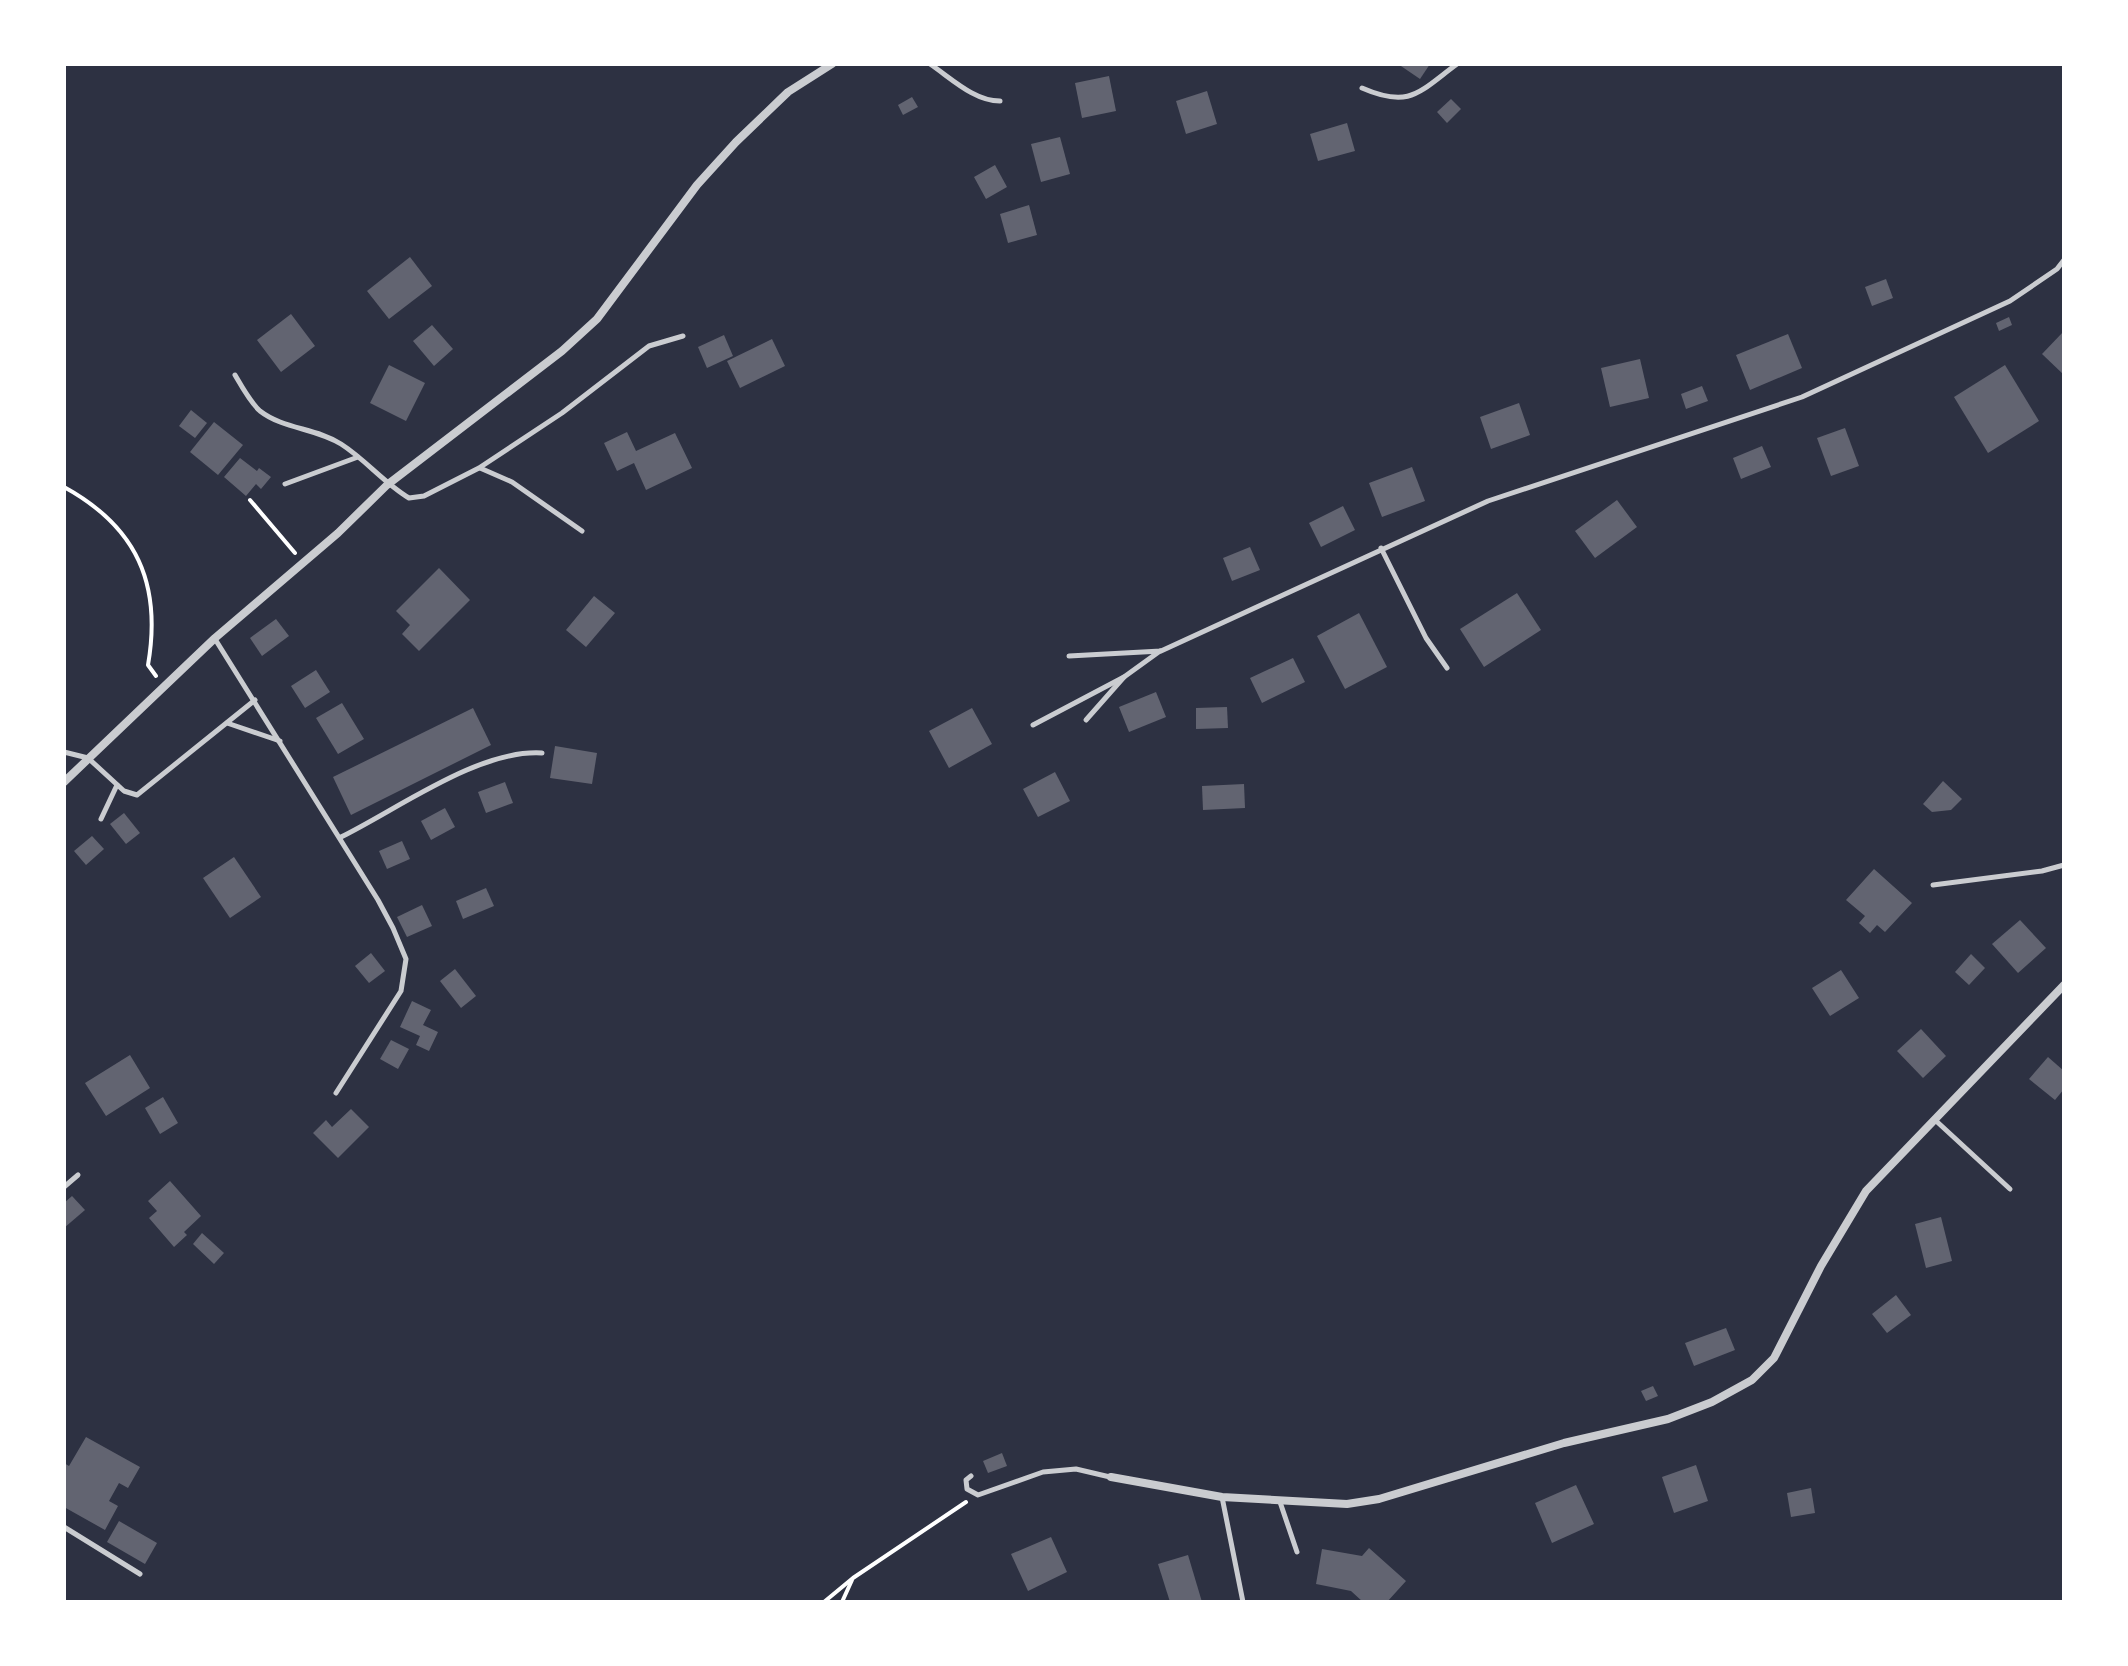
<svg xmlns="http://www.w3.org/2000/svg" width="2128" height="1666" font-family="Mulish,sans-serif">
  <rect width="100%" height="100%" fill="#2d3142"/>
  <!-- building -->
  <g fill="#626471">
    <path d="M1398,64H1430L1420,79Z"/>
    <path d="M1109,76L1116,111L1082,118L1075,83Z"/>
    <path d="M1207,91L1217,124L1186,134L1176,101Z"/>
    <path d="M912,97L918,107L903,115L898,105Z"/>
    <path d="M1451,99L1461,109L1447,123L1437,112Z"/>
    <path d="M1347,123L1355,151L1318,161L1310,134Z"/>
    <path d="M1060,137L1070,174L1041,182L1031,144Z"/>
    <path d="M995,165L1007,187L986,199L974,177Z"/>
    <path d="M1029,205L1037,235L1008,243L1000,214Z"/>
    <path d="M410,257L432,286L389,319L367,291Z"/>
    <path d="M1886,279L1893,298L1872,306L1865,287Z"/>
    <path d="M291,314L315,346L281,372L257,340Z"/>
    <path d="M2009,317L2012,325L1999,331L1996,323Z"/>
    <path d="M432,325L453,349L434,366L413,341Z"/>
    <path d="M2064,331V375L2042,354Z"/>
    <path d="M1788,334L1802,368L1750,390L1736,355Z"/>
    <path d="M724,335L733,356L707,368L698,347Z"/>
    <path d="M772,339L785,366L740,388L727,361Z"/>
    <path d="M1640,359L1649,398L1610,407L1601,368Z"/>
    <path d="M389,365L425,383L406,421L370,403Z"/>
    <path d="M2005,365L2039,421L1988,453L1954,397Z"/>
    <path d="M1702,386L1708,401L1686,409L1681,394Z"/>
    <path d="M1519,403L1530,435L1491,449L1480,417Z"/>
    <path d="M191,410L207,423L195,438L179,426Z"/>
    <path d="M214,422L243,445L218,475L190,452Z"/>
    <path d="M1845,428L1859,466L1831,476L1817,438Z"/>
    <path d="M627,432L636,451L675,433L692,468L646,490L634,463L617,471L604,443Z"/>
    <path d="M1762,446L1771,467L1741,479L1733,458Z"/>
    <path d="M240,458L257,471L259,468L271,477L261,489L256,484L246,496L224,477Z"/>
    <path d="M1412,467L1425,501L1382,517L1369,483Z"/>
    <path d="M1617,500L1637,527L1595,558L1575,531Z"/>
    <path d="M1343,506L1355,530L1321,547L1309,523Z"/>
    <path d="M1250,547L1260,570L1232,581L1223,558Z"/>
    <path d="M439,568L470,600L419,651L402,634L410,625L396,611Z"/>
    <path d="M1517,593L1541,630L1484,667L1460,629Z"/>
    <path d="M594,596L615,613L586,647L566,630Z"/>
    <path d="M1359,613L1387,667L1345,689L1317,636Z"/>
    <path d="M276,619L289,636L262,656L250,638Z"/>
    <path d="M1293,658L1305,682L1262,703L1250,678Z"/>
    <path d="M316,670L330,692L305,708L291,686Z"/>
    <path d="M1156,692L1166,717L1129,732L1119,707Z"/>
    <path d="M342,703L364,739L338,754L316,718Z"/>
    <path d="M1227,707L1228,728L1196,729V708Z"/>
    <path d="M473,708L491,745L351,815L333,777Z"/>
    <path d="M972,708L992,744L949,768L929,731Z"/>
    <path d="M555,746L597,753L592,784L550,778Z"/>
    <path d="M1055,772L1070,801L1038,817L1023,789Z"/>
    <path d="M1943,781L1962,799L1951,810L1932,812L1923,804Z"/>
    <path d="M505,782L513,803L486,813L478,792Z"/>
    <path d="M1244,784L1245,808L1203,810L1202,786Z"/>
    <path d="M445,808L455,827L431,840L421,821Z"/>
    <path d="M124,813L140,833L126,844L110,824Z"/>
    <path d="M92,836L104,849L86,865L74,851Z"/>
    <path d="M402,841L410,859L387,869L379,851Z"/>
    <path d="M234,857L261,897L230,918L203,878Z"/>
    <path d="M1874,869L1912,903L1885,932L1877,925L1870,933L1859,923L1865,916L1846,900Z"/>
    <path d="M486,888L494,906L463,919L456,901Z"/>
    <path d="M422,905L432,926L407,937L397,917Z"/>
    <path d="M2020,920L2046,948L2018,973L1992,944Z"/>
    <path d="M371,953L385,971L369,983L355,966Z"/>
    <path d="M1971,954L1985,968L1969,985L1955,972Z"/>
    <path d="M455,969L476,996L461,1008L440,981Z"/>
    <path d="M1841,970L1859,998L1830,1016L1812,988Z"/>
    <path d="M412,1001L431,1010L423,1025L438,1032L429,1051L416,1045L420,1036L400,1027Z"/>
    <path d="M1921,1029L1946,1056L1923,1078L1897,1051Z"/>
    <path d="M391,1040L409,1049L398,1069L380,1059Z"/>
    <path d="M130,1055L150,1088L106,1116L85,1083Z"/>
    <path d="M2048,1057L2064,1071V1089L2055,1100L2029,1079Z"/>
    <path d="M163,1097L178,1123L160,1134L145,1108Z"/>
    <path d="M351,1109L369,1127L338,1158L313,1133L326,1120L332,1127Z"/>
    <path d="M170,1181L201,1216L184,1232L187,1235L174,1247L149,1218L157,1211L148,1201Z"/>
    <path d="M72,1196L85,1210L64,1228V1203Z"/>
    <path d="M1941,1217L1952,1261L1926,1268L1915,1224Z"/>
    <path d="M202,1233L224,1253L214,1264L193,1244Z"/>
    <path d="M1896,1295L1911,1315L1887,1333L1872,1314Z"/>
    <path d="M1726,1328L1735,1350L1694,1366L1685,1343Z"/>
    <path d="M1653,1386L1658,1396L1646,1401L1641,1391Z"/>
    <path d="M86,1437L140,1467L128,1488L119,1483L109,1501L118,1506L105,1530L64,1507V1463L69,1466Z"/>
    <path d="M1002,1453L1007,1466L988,1473L983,1461Z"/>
    <path d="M1696,1465L1708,1501L1674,1513L1662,1477Z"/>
    <path d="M1576,1485L1594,1524L1552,1543L1535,1503Z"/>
    <path d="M1811,1488L1815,1513L1791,1517L1787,1493Z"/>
    <path d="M119,1521L157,1543L145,1564L107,1542Z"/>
    <path d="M1051,1537L1067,1572L1028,1591L1011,1554Z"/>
    <path d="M1369,1548L1406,1581L1387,1602H1363L1351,1591L1316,1584L1322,1549L1362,1556Z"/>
    <path d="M1188,1555L1202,1602H1170L1158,1564Z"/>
  </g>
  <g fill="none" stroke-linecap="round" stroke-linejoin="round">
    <!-- path -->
    <g stroke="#fff" stroke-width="4">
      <path d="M64,487C137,527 162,584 148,665L156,676"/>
      <path d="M250,500L295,553"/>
      <path d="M824,1602L853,1578L966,1502"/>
      <path d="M842,1602L852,1580"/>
    </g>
    <!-- service -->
    <g stroke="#caccd0" stroke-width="5">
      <path d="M930,64C951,78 974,101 1000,101"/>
      <path d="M1362,88C1410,109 1419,92 1457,64"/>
      <path d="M235,375C242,387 250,402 260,411C283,429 316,428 341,444C366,460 384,483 409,498L424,496L479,468L562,413L649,346L683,336"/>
      <path d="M480,468L512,482L582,531"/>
      <path d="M285,484L358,457"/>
      <path d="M1381,548L1426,638L1447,668"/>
      <path d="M215,639L378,900L393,928L406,959L401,991L336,1093"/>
      <path d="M1069,656L1161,651L1488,501L1802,397L2010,301L2057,269L2064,260"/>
      <path d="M1086,720L1124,677L1160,651"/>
      <path d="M227,723L280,741"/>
      <path d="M1033,725L1124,677"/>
      <path d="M64,752L88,758L124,791L137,795L255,700"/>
      <path d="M101,819L117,785"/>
      <path d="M341,837C398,809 479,749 542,753"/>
      <path d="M1933,885L2042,871L2064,865"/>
      <path d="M1934,1119L2010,1189"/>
      <path d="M64,1187L78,1175"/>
      <path d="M971,1476L966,1480L967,1489L978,1495L1043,1472L1076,1469L1110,1477"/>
      <path d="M1222,1497L1243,1602"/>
      <path d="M1280,1502L1297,1552"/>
      <path d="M64,1527L140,1574"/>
    </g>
    <!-- minor -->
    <g stroke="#caccd0" stroke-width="8">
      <path d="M64,782L215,638L338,533L387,485L562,351L597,319L697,185L736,142L788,92L832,64"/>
      <path d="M1111,1477L1222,1497L1347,1504L1379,1499L1564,1443L1668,1419L1712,1402L1752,1380L1774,1358L1821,1266L1866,1191L2064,985"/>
    </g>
  </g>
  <!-- border -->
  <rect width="2128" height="1666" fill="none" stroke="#ffffff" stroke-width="132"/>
</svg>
